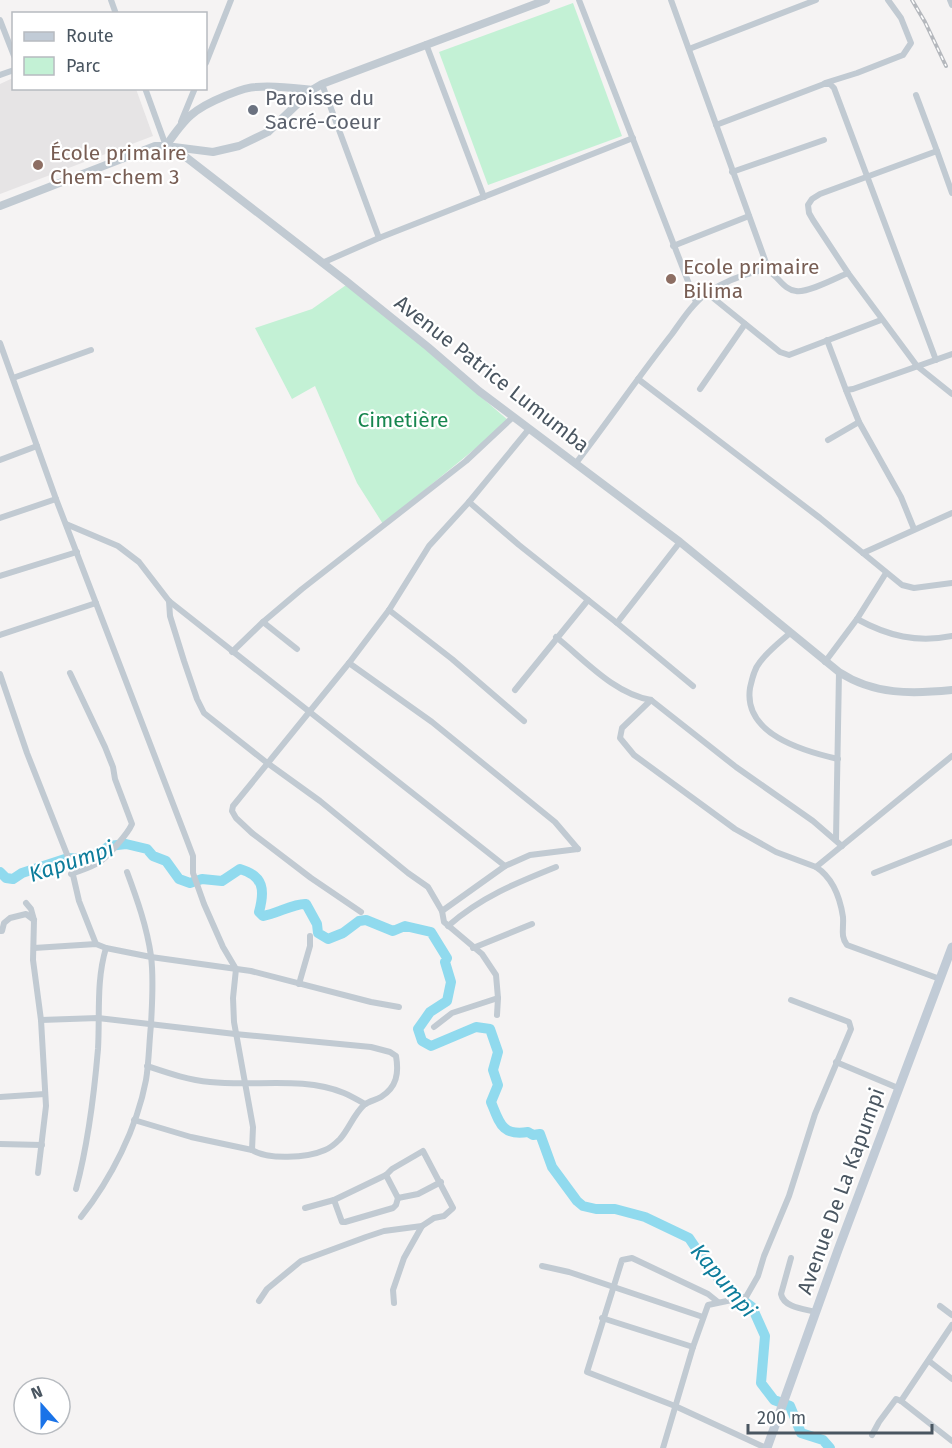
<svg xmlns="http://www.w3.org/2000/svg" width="952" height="1448" font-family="'Fira Sans',sans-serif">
  <rect width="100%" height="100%" fill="#f5f3f3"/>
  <!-- education -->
  <path fill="#e6e4e5" d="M13,78L14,88L136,89L153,136L0,194V84Z"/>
  <!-- green -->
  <g fill="#c3f1d5">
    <path d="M573,3L622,136L488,185L439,52Z"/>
    <path d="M349,283L509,421L383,524L357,483L315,386L292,399L255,328L312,309Z"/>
  </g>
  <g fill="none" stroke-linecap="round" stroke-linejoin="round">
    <!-- river -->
    <path stroke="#90daee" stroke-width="10" d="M0,872L6,878L13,879L22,873L68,858L83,859L98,854L109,846L126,844L147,849L153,856L166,861L179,879L190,883L202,879L222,881L240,869C264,876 265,890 259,912L263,916C277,914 294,903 306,904L317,924L318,933L328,939L343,933L359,921L366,920L393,931L405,926L431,932L447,958L445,962L451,982L447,1001L430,1012L418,1029L422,1041L431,1046L476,1027L490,1029L498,1052L493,1070L498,1085L491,1102C500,1124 502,1136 528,1132L533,1135L540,1134L552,1167L577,1201L583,1206L596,1209H615L645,1217L689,1238L710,1269L728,1289L752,1307L765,1336L761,1383L774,1400L790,1406L801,1433L823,1440L830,1448"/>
    <!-- minor -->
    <g stroke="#c1cad2" stroke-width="6">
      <path d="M111,0L116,14"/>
      <path d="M579,0L696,302"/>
      <path d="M671,0L769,271"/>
      <path d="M950,0L952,5"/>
      <path d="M0,20L14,56"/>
      <path d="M426,44L484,197"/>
      <path d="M689,49L816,0"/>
      <path d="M206,63L231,0"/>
      <path d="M0,75L14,70"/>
      <path d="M825,83L857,73L903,55L911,43L901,18L888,0"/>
      <path d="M322,84L379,238"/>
      <path d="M145,88L166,146"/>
      <path d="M916,95L937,151"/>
      <path d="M181,122L195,88"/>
      <path d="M716,125L824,84H830L834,88L936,360"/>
      <path d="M732,172L824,140"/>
      <path d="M952,193L937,151L820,194L812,199L808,205L809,213L813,220L848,273L917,366L952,394"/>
      <path d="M673,246L749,216"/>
      <path d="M322,263L379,238L633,138"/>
      <path d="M707,293L780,352L789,355L881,320"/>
      <path d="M827,340L846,390L853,389L952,354"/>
      <path d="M0,343L56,499L185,835L193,856V873L204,904L223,947L236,969L233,998L234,1022L253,1127L252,1150"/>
      <path d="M13,378L91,350"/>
      <path d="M638,379L820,518L902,585L914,588L952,583"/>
      <path d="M700,389L745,324"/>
      <path d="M846,390L859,422L901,497L914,529"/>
      <path d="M828,440L859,422"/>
      <path d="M0,460L37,446"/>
      <path d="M576,463C609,420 639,376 672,334C682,320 693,303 707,293C722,283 742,275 758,271C776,266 780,290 796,291C808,293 836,278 848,273"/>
      <path d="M469,502L519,545L617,623L693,686"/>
      <path d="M0,518L56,499"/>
      <path d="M66,524L118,546L139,562L169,601L505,866"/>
      <path d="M863,553L952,513"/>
      <path d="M0,576L77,552"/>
      <path d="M169,601L170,616L184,661L197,699L204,713L266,762L320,801L408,873L428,887L442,911L444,922L482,954L496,975L498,998L497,1015"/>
      <path d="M389,610L452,659L524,721"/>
      <path d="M857,619C888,636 917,643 952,636"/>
      <path d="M263,622L297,649"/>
      <path d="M617,623L680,542"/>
      <path d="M790,633C780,642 768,651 760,662C754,669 752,679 750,688C743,734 803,751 838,759"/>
      <path d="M0,635L96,603"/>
      <path d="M556,637C585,660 613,693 651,700L736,767L813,821L842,846"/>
      <path d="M232,652L263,622L302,589L466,461L513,417"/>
      <path d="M825,662L857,619L886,573"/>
      <path d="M349,663L432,722L555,822L578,849"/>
      <path d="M70,673L105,747L113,767L115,779L132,824C128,833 122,839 115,847C101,864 92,867 71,874"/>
      <path d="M0,674L27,753L70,862L79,901L96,944"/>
      <path d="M515,690L588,600"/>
      <path d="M651,700L622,728L620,738L634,755L735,829L776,852L816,867L952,756"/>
      <path d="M836,839L839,672"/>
      <path d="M816,867C833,878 840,897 843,917C844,928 840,936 847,945L940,979"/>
      <path d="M874,873L952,842"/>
      <path d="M26,903L31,909L34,920L33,960L41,1020L46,1106L38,1173"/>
      <path d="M442,911L505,866L530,855L578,849"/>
      <path d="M361,912L311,878L252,833L236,818L232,811L233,806L349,663L389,610L429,546L469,502L529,429"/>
      <path d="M448,926C481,897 516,883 556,867"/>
      <path d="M0,931H2L4,923L10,918L26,914L34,920"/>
      <path d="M34,948L96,944L106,948L151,957L251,971L371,1002L399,1007"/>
      <path d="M473,948L532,924"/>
      <path d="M299,984L310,946V936"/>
      <path d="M41,1020L98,1018L235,1034L371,1047L390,1052L396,1056C399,1073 397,1087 381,1097C376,1100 369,1101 364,1105C354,1114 349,1129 340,1139C336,1143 330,1148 325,1150C307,1158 268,1160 252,1150L191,1137L134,1120"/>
      <path d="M434,1027L452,1013L498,998"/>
      <path d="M836,1062L898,1088"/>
      <path d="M147,1066C168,1073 188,1080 210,1082C255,1087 302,1076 344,1093C351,1096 358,1100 365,1104"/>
      <path d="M0,1097L45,1094"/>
      <path d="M0,1144L42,1145"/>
      <path d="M386,1175L398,1198L418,1194L441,1182"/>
      <path d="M76,1189C88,1144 94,1096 98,1049C100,1015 96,981 106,948"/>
      <path d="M334,1200L342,1222H345L393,1208L396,1205L398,1198"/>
      <path d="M81,1217C111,1179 137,1128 146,1080C149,1062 149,1043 151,1025C152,1003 154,979 151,956C147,927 137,899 127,872"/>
      <path d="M791,1258L781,1294C784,1308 805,1309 816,1312"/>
      <path d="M542,1266L569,1272L703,1317"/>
      <path d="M259,1301L267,1289L301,1261L366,1237L384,1231L422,1226L434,1218L444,1216L453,1208L423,1151L392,1169L386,1175L334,1200L305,1208"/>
      <path d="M718,1302L708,1294L632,1258L622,1260L587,1372L675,1406L766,1448"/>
      <path d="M394,1303L393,1290L404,1258L422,1226"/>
      <path d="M940,1306L952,1315"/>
      <path d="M602,1318L693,1347"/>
      <path d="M929,1361L952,1379"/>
      <path d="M901,1401L952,1441"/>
      <path d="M872,1435L879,1422L896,1399L901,1401L952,1325"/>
      <path d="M663,1448L693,1347L708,1305L746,1297L758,1276L764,1256L789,1196L815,1114L851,1029L849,1022L791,1000"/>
    </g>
    <!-- tertiary -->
    <g stroke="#c1cad2" stroke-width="8">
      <path d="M312,90C294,88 275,85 256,87C246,87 235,92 225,96C193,109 185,118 166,146L213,152L239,146L268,132L312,90L322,84L546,0"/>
      <path d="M0,206L155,146H166L178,151L346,281L428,347L479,391L680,542L839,672C874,695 912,694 952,690"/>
    </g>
    <!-- secondary -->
    <path stroke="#c1cbd6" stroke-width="9" d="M767,1448L838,1250L952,947"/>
    <!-- rail casing -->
    <g stroke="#b5b8bd" stroke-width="4">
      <path id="rail" d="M912,0L925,22L946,66"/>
    </g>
    <!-- rail -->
    <use href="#rail" stroke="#fff" stroke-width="1.5" stroke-dasharray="4.5" stroke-linecap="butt"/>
  </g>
  <!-- markers -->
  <circle fill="#6b7280" stroke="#fff" stroke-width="2" cx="253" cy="110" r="6"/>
  <g fill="#8d6e63" stroke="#fff" stroke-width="2">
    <circle cx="38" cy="165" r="6"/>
    <circle cx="671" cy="279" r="6"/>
  </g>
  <g text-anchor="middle" stroke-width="4.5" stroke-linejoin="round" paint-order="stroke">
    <!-- worship labels -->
    <g font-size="21" fill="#5b616d" stroke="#fff" text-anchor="start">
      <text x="265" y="105">Paroisse du<tspan x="265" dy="24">Sacré-Coeur</tspan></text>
    </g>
    <!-- education labels -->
    <g font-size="21" fill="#785e54" stroke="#fff" text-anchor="start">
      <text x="50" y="160">École primaire<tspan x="50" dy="24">Chem-chem 3</tspan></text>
      <text x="683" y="274">Ecole primaire<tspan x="683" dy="24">Bilima</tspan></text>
    </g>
    <!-- street labels -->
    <g font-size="21" fill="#4a5661" stroke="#fff">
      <text transform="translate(492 374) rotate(38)" y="7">Avenue Patrice Lumumba</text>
      <text transform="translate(841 1191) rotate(-70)" y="7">Avenue De La Kapumpi</text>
    </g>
    <!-- park labels -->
    <g font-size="21" fill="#17864f" stroke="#fff">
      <text x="403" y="427">Cimetière</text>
    </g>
    <!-- water labels -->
    <g font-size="22" font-style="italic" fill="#0c7c9b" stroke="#fff">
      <text transform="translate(71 861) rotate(-18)" y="8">Kapumpi</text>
      <text transform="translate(724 1280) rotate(50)" y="8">Kapumpi</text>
    </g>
  </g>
  <!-- legend -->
  <rect x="12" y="12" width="195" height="78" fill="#ffffff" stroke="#b7bbc0" stroke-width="1.5"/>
  <rect x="24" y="32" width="30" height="9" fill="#c1cbd6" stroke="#b7bbc0" stroke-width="1.5"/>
  <text x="66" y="42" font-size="18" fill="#4a5661">Route</text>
  <rect x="24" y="57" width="30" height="18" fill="#c3f1d5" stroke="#b7bbc0" stroke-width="1.5"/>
  <text x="66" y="72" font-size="18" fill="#4a5661">Parc</text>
  <!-- north arrow -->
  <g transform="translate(42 1406) rotate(339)"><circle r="28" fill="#ffffff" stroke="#b7bbc0" stroke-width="1.5"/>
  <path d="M0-4.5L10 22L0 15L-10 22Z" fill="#1a73e8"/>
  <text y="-9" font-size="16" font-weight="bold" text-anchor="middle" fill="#4a5661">N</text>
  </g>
  <!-- scale -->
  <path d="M748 1424v9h184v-9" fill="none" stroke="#4a5661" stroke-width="3"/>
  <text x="757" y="1424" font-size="18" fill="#4a5661" stroke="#ffffff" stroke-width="4.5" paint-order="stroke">200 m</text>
</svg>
